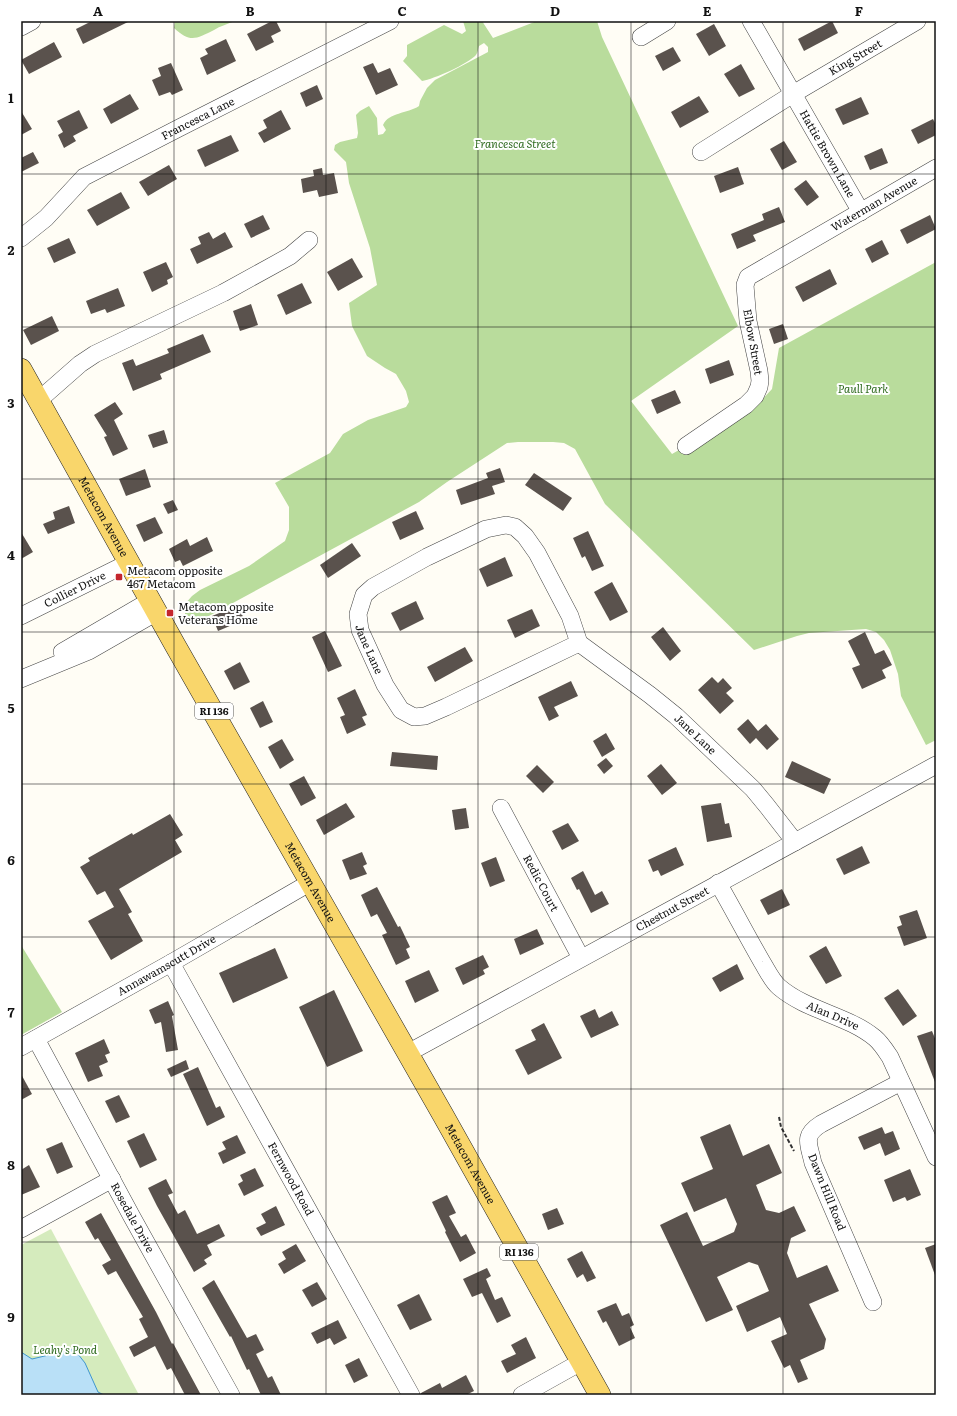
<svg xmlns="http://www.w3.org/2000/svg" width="957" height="1416" font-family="Literata,serif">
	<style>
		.green { fill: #d5ebbd }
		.forest { fill: #b9dc9c }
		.water { fill: #b9e0f7; stroke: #3f96cf }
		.building { fill: #5a524d }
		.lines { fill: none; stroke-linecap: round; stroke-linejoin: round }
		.minor-casing { stroke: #444; stroke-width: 18 }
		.major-casing { stroke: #222; stroke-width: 22 }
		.path { stroke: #333; stroke-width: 2; stroke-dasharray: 4 2; stroke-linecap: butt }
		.minor { stroke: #fff; stroke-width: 17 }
		.major { stroke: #f9d66b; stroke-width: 21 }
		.grid { fill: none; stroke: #111; stroke-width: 1; stroke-opacity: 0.55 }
		.poi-dot { fill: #c4262e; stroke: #fff; stroke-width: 1.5 }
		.labels { text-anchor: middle; stroke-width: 4; stroke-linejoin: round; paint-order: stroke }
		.shield { fill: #fff; stroke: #585858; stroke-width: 1 }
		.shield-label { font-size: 10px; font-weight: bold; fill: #111 }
		.street-label { font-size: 11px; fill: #111; stroke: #fff }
		.park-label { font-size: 11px; font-style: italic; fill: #2f6b1f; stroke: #fff }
		.poi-label { font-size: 11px; fill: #111; stroke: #fff; text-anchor: start }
		.neatline { fill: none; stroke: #111; stroke-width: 1.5 }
		.grid-label { font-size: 13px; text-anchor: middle; font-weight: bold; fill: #111 }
	</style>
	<rect width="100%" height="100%" fill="#fffdf5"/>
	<!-- green -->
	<path class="green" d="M51,1229L139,1395H21V1245Z"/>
	<!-- forest -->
	<g class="forest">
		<path d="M175,21H235C228,24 220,26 214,30C196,39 190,43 174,28Z"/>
		<path d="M463,21H482L493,38L537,21H597L602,37L738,326L631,401L672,454L757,405L772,389L779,348L936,262V740L926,745L901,696L898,674L890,650L884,640L876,632L866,629L809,633L797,636L754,650L605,504L575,449L564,443L553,442H518L507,443L447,482L419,502L207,617L187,626L185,615V604L192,596L200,590L249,566L285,541L289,530V507L275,483L330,453L343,434L368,420L406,407L409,402L406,391L396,374L385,368L367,356L352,326L349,303L377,285L370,248L349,183L346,162L334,150L335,145L340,142L357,138L358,133L356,115L360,111L369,106L377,118L378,135L383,134L386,130L383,125C389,112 407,114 419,106L420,101L427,88L435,80L488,52V47L484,43L479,46C478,49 478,52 476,55C468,64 434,79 422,81L403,61L407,56V45L444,25L462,34L466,31Z"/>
		<path d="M21,945L62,1012L21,1035Z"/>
	</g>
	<!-- water -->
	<path class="water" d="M74,1349L85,1363L98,1392L104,1395H21V1352L32,1359Z"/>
	<!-- building -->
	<g class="building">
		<path d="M92,21H130L83,44L76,29Z"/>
		<path d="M272,21H276L281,31L271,36L274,42L256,51L247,34Z"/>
		<path d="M832,21L838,33L804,51L798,39Z"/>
		<path d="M714,24L726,46L709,56L696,34Z"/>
		<path d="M226,39L236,61L207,75L200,58L208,54L205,49Z"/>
		<path d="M54,42L62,57L29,74L21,60Z"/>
		<path d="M673,47L681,61L663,71L655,56Z"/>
		<path d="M171,63L183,90L172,95L170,92L159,96L152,80L161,76L158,68Z"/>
		<path d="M373,63L378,73L390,68L398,85L376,95L363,67Z"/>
		<path d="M741,64L755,89L739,97L724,74Z"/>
		<path d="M317,85L323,99L306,107L300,93Z"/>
		<path d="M130,94L139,109L111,124L103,109Z"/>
		<path d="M699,96L709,112L680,128L671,112Z"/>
		<path d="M861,97L869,114L843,125L835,109Z"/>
		<path d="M79,110L88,128L73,136L76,141L64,148L58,135L63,132L57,121Z"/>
		<path d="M281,110L291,129L264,143L258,133L267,128L263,120Z"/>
		<path d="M21,111L32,129L21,135Z"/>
		<path d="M933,119L936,125V135L918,144L911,130Z"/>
		<path d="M231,135L239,151L205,167L197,150Z"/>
		<path d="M784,141L797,162L782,170L770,149Z"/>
		<path d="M882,148L888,163L870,170L864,156Z"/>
		<path d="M33,152L39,163L21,172V158Z"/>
		<path d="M169,165L177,179L148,196L139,182Z"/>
		<path d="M738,167L744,184L720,193L714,176Z"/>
		<path d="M322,168L323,175L334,173L338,193L319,197L317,190L303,193L301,179L314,176L313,170Z"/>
		<path d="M806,180L819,197L807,206L794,189Z"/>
		<path d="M121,192L130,208L97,226L87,210Z"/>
		<path d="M779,207L785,222L753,235L756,241L737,249L731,234L764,220L762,214Z"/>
		<path d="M263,215L270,229L251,238L244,224Z"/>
		<path d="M930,215L936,229L907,244L900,230Z"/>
		<path d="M209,232L213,239L225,232L233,247L197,264L190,249L201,244L198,237Z"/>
		<path d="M69,238L76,253L54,263L47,248Z"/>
		<path d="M882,240L889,254L872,263L865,249Z"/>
		<path d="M352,258L363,277L338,291L327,272Z"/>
		<path d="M166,262L173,277L167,280L168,284L152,292L143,272Z"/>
		<path d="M830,269L837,284L803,302L795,287Z"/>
		<path d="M302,283L312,303L286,315L277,295Z"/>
		<path d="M118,288L125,306L107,313L105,309L91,314L86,301Z"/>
		<path d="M251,304L258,325L240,331L233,311Z"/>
		<path d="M52,316L59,331L31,345L23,330Z"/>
		<path d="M783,324L788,339L774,344L769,329Z"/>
		<path d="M203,334L211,352L160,374L162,379L133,391L122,363L133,359L136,366L169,353L167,349Z"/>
		<path d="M729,360L734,375L710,384L705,369Z"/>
		<path d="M675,390L681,403L657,414L651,400Z"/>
		<path d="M115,402L123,414L114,420L128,449L113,456L104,437L107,436L94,415Z"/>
		<path d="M164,430L168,443L153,448L148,435Z"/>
		<path d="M500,468L505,482L492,486L495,494L461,505L456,490L488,478L486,473Z"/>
		<path d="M145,469L151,487L126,496L119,479Z"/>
		<path d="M534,473L572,498L563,511L525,485Z"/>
		<path d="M173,500L178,510L168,514L163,504Z"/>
		<path d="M69,506L75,523L48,534L43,524L55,519L53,512Z"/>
		<path d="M416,511L424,529L400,540L392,522Z"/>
		<path d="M155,517L163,533L144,542L136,525Z"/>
		<path d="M588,531L604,566L592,571L585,556L582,558L573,538Z"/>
		<path d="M21,532L33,552L21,559Z"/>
		<path d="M207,537L213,551L183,566L180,560L175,562L169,549L187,539L190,546Z"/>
		<path d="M352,543L361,556L328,578L320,565Z"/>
		<path d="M505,557L513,576L487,587L479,569Z"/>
		<path d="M612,582L628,612L610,621L594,592Z"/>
		<path d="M416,601L424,619L400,631L391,613Z"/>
		<path d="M239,605L244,620L218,631L212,616Z"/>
		<path d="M532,609L540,626L515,638L507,620Z"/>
		<path d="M663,627L681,651L670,661L651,637Z"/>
		<path d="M325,631L342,666L328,672L312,637Z"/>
		<path d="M865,632L875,654L884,650L892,665L882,670L886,678L862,689L852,668L860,665L848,641Z"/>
		<path d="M465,647L473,661L435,682L427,667Z"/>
		<path d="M240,662L250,682L234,690L224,671Z"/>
		<path d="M712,677L718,683L723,678L732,688L726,693L734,701L720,714L698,690Z"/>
		<path d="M571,681L578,696L554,707L559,716L549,721L538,697Z"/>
		<path d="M355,689L367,715L362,717L366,725L347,734L340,717L345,715L337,698Z"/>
		<path d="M263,701L273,722L260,728L250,708Z"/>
		<path d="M748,719L758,731L766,724L779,739L767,750L756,738L750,744L737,729Z"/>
		<path d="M606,733L615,749L602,757L593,741Z"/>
		<path d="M282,739L294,760L280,769L268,747Z"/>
		<path d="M392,752L438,756L437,770L390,766Z"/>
		<path d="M606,758L613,766L604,774L597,765Z"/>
		<path d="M792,761L831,779L824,794L785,777Z"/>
		<path d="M661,764L677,783L662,795L647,776Z"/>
		<path d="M537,765L554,782L543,793L526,776Z"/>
		<path d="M304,776L316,798L301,806L289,784Z"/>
		<path d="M346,803L355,817L324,835L316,820Z"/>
		<path d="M721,803L725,824L729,823L732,837L707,842L701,806Z"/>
		<path d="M466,808L469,828L455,830L452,810Z"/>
		<path d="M170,814L183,835L175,840L182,852L119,889L132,912L128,914L143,941L111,960L88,921L114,907L105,891L97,895L80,867L90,861L88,858L132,833L133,835Z"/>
		<path d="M568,823L579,841L562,850L552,831Z"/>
		<path d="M862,846L870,863L844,875L836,859Z"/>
		<path d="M676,847L684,865L661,876L658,870L653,872L648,860Z"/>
		<path d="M362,852L367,864L363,866L367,874L350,880L342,860Z"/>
		<path d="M496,857L505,881L490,887L481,863Z"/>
		<path d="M583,871L595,895L602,891L609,904L591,913L579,889L577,890L571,878Z"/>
		<path d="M377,887L398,927L400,926L410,947L406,949L410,958L396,965L382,935L387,933L377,914L371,917L361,895Z"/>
		<path d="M782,889L790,905L768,915L760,900Z"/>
		<path d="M917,910L927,938L904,946L897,927L902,925L899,916Z"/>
		<path d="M537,929L544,944L520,955L514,939Z"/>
		<path d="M826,946L842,976L826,984L809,956Z"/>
		<path d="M275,948L288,978L233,1003L219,973Z"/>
		<path d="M483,955L489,967L483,970L485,974L463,985L455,968Z"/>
		<path d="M737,964L744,979L720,992L712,978Z"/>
		<path d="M429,970L439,991L415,1003L405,981Z"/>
		<path d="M898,989L917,1016L903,1026L884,998Z"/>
		<path d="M334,990L363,1051L327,1067L299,1007Z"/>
		<path d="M168,1001L174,1015L172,1016L178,1050L166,1052L161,1022L155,1024L149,1010Z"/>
		<path d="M595,1009L599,1018L612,1011L619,1025L591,1038L580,1016Z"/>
		<path d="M544,1023L562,1058L528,1075L515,1050L536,1040L531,1030Z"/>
		<path d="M932,1031L936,1041L935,1082L917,1036Z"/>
		<path d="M104,1039L110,1053L105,1055L108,1062L99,1066L103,1076L88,1082L75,1053Z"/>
		<path d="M186,1060L189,1069L171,1077L167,1069Z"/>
		<path d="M198,1067L216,1108L220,1106L225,1117L207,1126L183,1074Z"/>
		<path d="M21,1074L32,1094L21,1100Z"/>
		<path d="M119,1095L130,1117L116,1123L105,1101Z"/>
		<path d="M730,1124L743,1156L769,1144L782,1173L756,1185L766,1210L779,1213L794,1206L806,1231L791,1238L787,1253L797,1278L827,1265L839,1291L809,1304L826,1339L824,1349L800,1360L808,1379L798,1383L790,1365L784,1368L771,1341L787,1334L780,1317L747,1332L736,1306L769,1291L758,1265L749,1262L717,1277L733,1310L706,1322L660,1225L687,1212L703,1246L734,1232L737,1224L726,1198L694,1212L681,1183L713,1169L700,1137Z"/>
		<path d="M882,1127L885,1134L893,1131L900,1149L885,1156L880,1143L864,1150L858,1137Z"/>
		<path d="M144,1133L157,1160L140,1168L127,1141Z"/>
		<path d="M237,1135L246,1153L223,1164L218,1153L226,1149L222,1142Z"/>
		<path d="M62,1142L73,1167L57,1174L46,1149Z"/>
		<path d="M29,1165L40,1187L21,1195V1170Z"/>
		<path d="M255,1168L264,1186L244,1196L238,1184L243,1181L240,1175Z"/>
		<path d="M910,1169L921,1195L907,1201L905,1197L893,1202L884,1180Z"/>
		<path d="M166,1179L173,1193L168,1195L178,1214L185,1210L197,1234L219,1224L225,1236L207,1245L212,1255L204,1260L207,1264L194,1272L157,1206L148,1188Z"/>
		<path d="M447,1195L456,1213L449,1216L461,1237L466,1234L476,1253L460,1262L445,1232L446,1231L432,1202Z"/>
		<path d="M276,1206L285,1225L261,1236L256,1228L266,1223L261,1214Z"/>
		<path d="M557,1208L564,1224L548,1230L542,1214Z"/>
		<path d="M101,1213L156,1312L172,1344L173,1343L201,1395H185L171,1368L167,1370L155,1346L134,1357L129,1347L148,1337L139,1319L143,1317L116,1271L108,1275L102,1265L111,1260L98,1238L95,1240L85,1222Z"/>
		<path d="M296,1244L306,1261L284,1274L278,1264L286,1259L282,1252Z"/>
		<path d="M936,1244V1275H935L925,1248Z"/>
		<path d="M582,1251L596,1278L587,1282L583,1274L577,1278L567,1259Z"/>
		<path d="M487,1268L491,1276L486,1279L495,1300L502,1297L511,1316L497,1323L482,1293L472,1297L463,1279Z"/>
		<path d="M214,1280L247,1338L256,1334L264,1350L256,1354L268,1378L272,1376L281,1395H261L249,1369L247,1370L231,1336L230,1337L202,1288Z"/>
		<path d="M317,1282L327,1299L312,1307L302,1290Z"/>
		<path d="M419,1294L432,1320L410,1330L397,1305Z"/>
		<path d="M616,1303L622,1316L629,1313L634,1325L630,1327L635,1338L619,1346L606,1321L603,1323L597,1311Z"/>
		<path d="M338,1320L347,1338L334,1345L330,1338L317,1344L311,1333Z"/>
		<path d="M526,1337L536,1358L507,1373L501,1361L516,1354L511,1345Z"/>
		<path d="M359,1358L368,1376L354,1383L345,1365Z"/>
		<path d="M466,1375L474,1391L466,1395H421V1393L440,1383L442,1388Z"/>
	</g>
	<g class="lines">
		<!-- minor casing -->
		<g class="minor-casing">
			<g id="minor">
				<path id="s1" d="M751,21L861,212"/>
				<path d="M21,27L32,21"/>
				<path d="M641,37L667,21"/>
				<path id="s2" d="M701,152L793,94L917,21"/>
				<path id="s3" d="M21,238L46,218L84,177L179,128L390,21"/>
				<path d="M39,400L80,364L95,354L223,293L290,256L309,240"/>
				<path id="s4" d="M686,446L746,405L755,396L759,387L760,381L759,371L748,321L745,285L748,277L936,168"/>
				<path id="s5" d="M21,616L130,562"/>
				<path id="s6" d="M579,643L570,616L537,553L525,536L515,527L506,525L486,529L427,557L373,587L364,595L358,614L360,630L385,685L401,710L414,717L425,716L446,707L579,643L650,695L676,716L753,789L767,806L795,842"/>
				<path d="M62,652L146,603L150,598"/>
				<path d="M21,679L89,651L157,612"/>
				<path id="s7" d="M501,808L581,958"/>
				<path id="s8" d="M718,883C733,909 747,936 762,962C767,970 772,981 779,987C807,1011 847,1015 875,1038C881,1043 886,1051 890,1057L936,1157"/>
				<path id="s9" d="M171,963L411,1395"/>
				<path id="s10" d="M36,1039L132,1217L231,1395"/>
				<path id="s11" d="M21,1047L171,963L311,882"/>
				<path id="s12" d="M408,1053L936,765"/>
				<path d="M21,1229L112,1179"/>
				<path d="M873,1302L813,1163C809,1144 802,1136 821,1124L901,1082"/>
				<path d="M522,1395L581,1362"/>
			</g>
		</g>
		<!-- major casing -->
		<g class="major-casing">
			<g id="major">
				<path id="s13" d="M21,369L175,645L443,1115L600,1395"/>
			</g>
		</g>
		<!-- path -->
		<path class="path" d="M779,1117L781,1127L794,1151"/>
		<!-- minor -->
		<use href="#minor" class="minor"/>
		<!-- major -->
		<use href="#major" class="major"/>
	</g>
	<!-- grid -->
	<path class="grid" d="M174,21V1395M326,21V1395M478,21V1395M631,21V1395M783,21V1395M21,174H936M21,327H936M21,479H936M21,632H936M21,784H936M21,937H936M21,1089H936M21,1242H936"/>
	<!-- markers -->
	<g class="poi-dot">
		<rect x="115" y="573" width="8" height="8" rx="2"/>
		<rect x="166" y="609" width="8" height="8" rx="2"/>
	</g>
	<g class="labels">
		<!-- shield labels -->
		<g class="shield">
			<rect x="195" y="703" width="38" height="16" rx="3"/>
			<rect x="500" y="1244" width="38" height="16" rx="3"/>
		</g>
		<g class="shield-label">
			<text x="214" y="715">RI 136</text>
			<text x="519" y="1256">RI 136</text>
		</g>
		<!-- street labels -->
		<g class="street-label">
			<text dy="4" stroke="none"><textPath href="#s2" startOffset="181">King Street</textPath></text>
			<text dy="4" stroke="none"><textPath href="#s3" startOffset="216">Francesca Lane</textPath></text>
			<text dy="4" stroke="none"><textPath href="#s1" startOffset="153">Hattie Brown Lane</textPath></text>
			<text dy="4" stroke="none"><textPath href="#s4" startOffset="353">Waterman Avenue</textPath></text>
			<text transform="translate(753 342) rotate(80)" y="4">Elbow Street</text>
			<text dy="4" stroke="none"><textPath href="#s13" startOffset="169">Metacom Avenue</textPath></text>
			<text dy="4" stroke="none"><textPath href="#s5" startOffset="60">Collier Drive</textPath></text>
			<text dy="4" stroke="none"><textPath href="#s6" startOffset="360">Jane Lane</textPath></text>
			<text dy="4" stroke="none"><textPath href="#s6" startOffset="773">Jane Lane</textPath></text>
			<text dy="4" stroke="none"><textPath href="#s13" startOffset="589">Metacom Avenue</textPath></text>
			<text dy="4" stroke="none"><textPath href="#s7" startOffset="85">Redic Court</textPath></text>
			<text dy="4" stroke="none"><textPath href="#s12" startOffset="301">Chestnut Street</textPath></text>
			<text dy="4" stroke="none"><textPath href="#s11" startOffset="167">Annawamscutt Drive</textPath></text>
			<text dy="4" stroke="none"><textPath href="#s8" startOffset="182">Alan Drive</textPath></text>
			<text dy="4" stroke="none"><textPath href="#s13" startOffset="913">Metacom Avenue</textPath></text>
			<text dy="4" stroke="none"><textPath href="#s9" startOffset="247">Fernwood Road</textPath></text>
			<text transform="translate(827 1192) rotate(68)" y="4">Dawn Hill Road</text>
			<text dy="4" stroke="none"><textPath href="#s10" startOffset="203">Rosedale Drive</textPath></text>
		</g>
		<!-- park labels -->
		<g class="park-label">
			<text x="515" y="148">Francesca Street</text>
			<text x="863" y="393">Paull Park</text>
			<text x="65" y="1354">Leahy's Pond</text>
		</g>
		<!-- poi labels -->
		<g class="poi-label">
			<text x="127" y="575">Metacom opposite<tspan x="127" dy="13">467 Metacom</tspan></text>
			<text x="178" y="611">Metacom opposite<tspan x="178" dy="13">Veterans Home</tspan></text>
		</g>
	</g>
	<!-- border -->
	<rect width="957" height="1416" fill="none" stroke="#ffffff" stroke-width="44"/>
	<rect x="22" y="22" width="913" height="1372" class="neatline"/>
	<g class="grid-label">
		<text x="98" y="16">A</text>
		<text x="250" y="16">B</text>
		<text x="402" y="16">C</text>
		<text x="555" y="16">D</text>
		<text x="707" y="16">E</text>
		<text x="859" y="16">F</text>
		<text x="11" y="103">1</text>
		<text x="11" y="255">2</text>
		<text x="11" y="408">3</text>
		<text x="11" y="560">4</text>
		<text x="11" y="713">5</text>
		<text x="11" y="865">6</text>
		<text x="11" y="1017">7</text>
		<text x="11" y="1170">8</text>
		<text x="11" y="1322">9</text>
	</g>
</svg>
